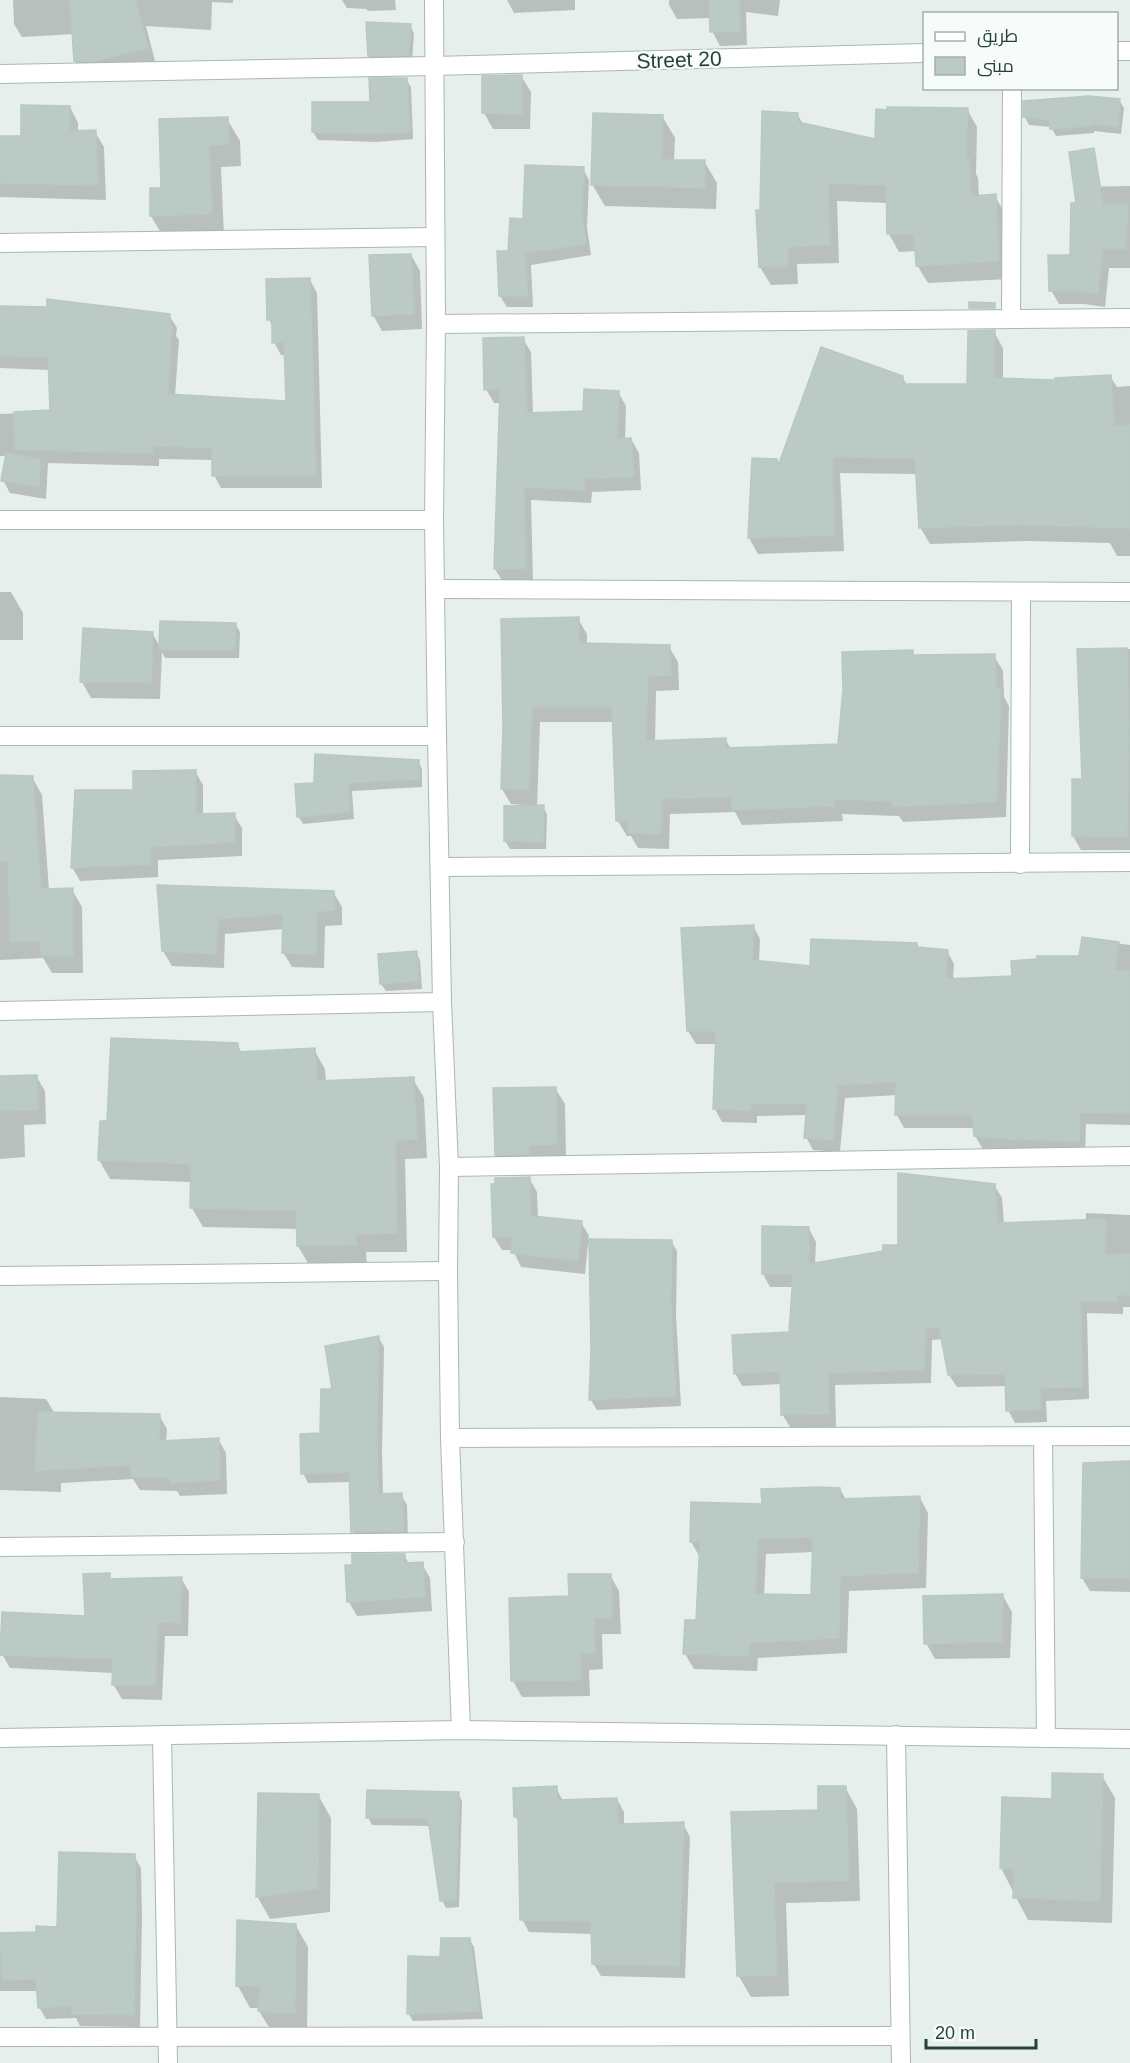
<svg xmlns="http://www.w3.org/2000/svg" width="1130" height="2063" font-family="Arial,Cairo,sans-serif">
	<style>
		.shadow { fill: #0003; fill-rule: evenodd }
		.building { fill: #bbcac4; stroke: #b8c9c2; stroke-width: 1.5; fill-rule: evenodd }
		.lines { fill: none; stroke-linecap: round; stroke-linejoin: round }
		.minor-casing { stroke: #a8b8b2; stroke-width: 20 }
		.minor { stroke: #fff; stroke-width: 18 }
		.labels { text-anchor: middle; stroke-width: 4.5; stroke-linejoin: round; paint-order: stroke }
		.street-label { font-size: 21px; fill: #24423a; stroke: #f7fbf9 }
	</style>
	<rect width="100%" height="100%" fill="#e6efeb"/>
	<!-- shadow -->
	<g class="shadow">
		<path d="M13,0H233V3L212,2L211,30L146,26L155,61L103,74H83L75,61L74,34L22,37L14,24Z"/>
		<path d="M342,0H395L396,10L368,11L366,9L347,8Z"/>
		<path d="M507,0H575V10L514,13Z"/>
		<path d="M669,0H780L778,16L746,12L747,45L720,46L712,31L711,18L677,19L669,5Z"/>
		<path d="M410,26L414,33L412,63H374L369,56Z"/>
		<path d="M521,76L531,92L530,129H493L484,113Z"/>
		<path d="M406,79L411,87L413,139L377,142L318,140L313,132V104H372Z"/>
		<path d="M1119,100L1124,108L1121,134L1094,131V133L1056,136L1051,127L1029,125L1025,117Z"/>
		<path d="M70,107L78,123V132H95L104,147L106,200L0,197V138H22Z"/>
		<path d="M967,109L977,127L976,174L978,178L979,197L995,196L1005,214L1009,279L928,283L917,265L916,251L899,252L889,234L888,203L837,201L839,263L797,264L798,284L771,285L760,267L761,211L797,114L803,124L876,141Z"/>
		<path d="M662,116L675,138L674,161H704L717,183L716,209L605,206L592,184Z"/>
		<path d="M227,119L240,141L241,166L221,167L224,236L164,238L151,216L152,189H163Z"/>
		<path d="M583,169L589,180L587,227L591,255L531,265L533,307H507L500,296L525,221Z"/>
		<path d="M1130,186V268H1109L1105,307L1084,304H1059L1051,290L1072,256L1078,205L1075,187Z"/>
		<path d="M411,255L420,271L422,329L382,331L373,315Z"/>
		<path d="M310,280L317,293L322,488H221L214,475V460L159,459V466L48,463L46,499L10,493L3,480L7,456H0V414L51,412L50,370L0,368V308L169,315L177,328L176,336L179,340L175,396L287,403L286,355H281L274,342L273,328L269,319Z"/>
		<path d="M994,332L1003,348V380L1056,382L1110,376L1117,387L1130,386V556H1117L1110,543L1028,541L930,544L920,527L917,474L840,473L844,551L758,554L749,538L753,459L777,461L779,466L902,377L907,385H968Z"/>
		<path d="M523,339L531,352L533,414L584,412L618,392L626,406L625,440L631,439L639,453L641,490L592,492L591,503L531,500L533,581L503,582L495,569L501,403H494L486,389Z"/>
		<path d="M0,592H11L23,613V640H0Z"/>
		<path d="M578,619L587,634V644L669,647L678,662L679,690L656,691L655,742L725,739L731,749L839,745L912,651L915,657L994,656L1003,671L1004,697L1009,706L1006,817L903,822L899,816L842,814L843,821L742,825L735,812L670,814L669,849L638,848L631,836H627L618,821L614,722H540L537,807H543L547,814L546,849H510L505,841L525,805L511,804L502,789L504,728Z"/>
		<path d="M236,625L240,632L239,658H165L162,652L160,699L91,698L82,682L152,633L161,648Z"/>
		<path d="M1130,649V850H1081L1073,836L1083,780L1079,651Z"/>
		<path d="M418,761L422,769V787L352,791L354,819L303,824L298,816L315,785Z"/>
		<path d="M195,771L203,785V815H234L242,828V856L158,860V877L80,881L72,867L134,791Z"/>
		<path d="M0,776L32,777L42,795L49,890H72L82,907L83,973H52L43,958L0,960Z"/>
		<path d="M158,886L333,892L342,907V925L325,926L324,968L292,967L283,952L284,929L225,934L224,968L172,966L163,951Z"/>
		<path d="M753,926L760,939L759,962L812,968L917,944L919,949L947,951L954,964L953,981L1013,978L1081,957L1083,939L1130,945V1125L1086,1124L1085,1154L1023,1153L983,1149L975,1136V1128H904L897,1115V1095L845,1098L840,1152L813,1150L806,1137L807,1115L757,1116V1123L722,1122L715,1109L717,1044H696L688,1031Z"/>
		<path d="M416,953L420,960L422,989L386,991L381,984Z"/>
		<path d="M237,1044L242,1053L314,1050L325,1069L326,1082L413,1079L424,1098L427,1158L405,1159L407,1252H366L367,1264L309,1265L298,1246V1229L203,1227L192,1208V1182L110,1179L99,1160L109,1123Z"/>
		<path d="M36,1076L45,1091L46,1124L24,1125L25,1157L0,1159V1077Z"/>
		<path d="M555,1088L565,1104L566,1160L505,1171L496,1155Z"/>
		<path d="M529,1178L537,1192L538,1218L581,1222L589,1236L588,1240L671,1241L677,1251L676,1316L681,1406L597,1410L591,1400L593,1350L590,1244H588L585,1274L521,1267L513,1250H502L494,1237Z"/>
		<path d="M994,1185L1002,1198L1004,1224L1086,1221V1213L1130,1215V1307H1123V1314L1087,1313L1089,1399L1046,1401L1047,1422L1015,1423L1008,1410L1007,1386L957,1387L949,1375L943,1339L932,1340L931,1383L835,1385L836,1427H790L782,1414V1384L742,1386L735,1373L790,1333L794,1287H770L763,1274L764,1228L809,1229L816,1242L815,1265L884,1252L899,1246Z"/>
		<path d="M379,1338L384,1347L382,1453L383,1495H401L407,1505L408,1541H358L353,1531L350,1482L308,1483L303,1473L322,1435L334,1391Z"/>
		<path d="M0,1397L46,1399L55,1414L159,1415L167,1429L166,1442L218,1439L226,1453L227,1494L180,1496L177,1491L140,1490L133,1479L61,1483V1492L0,1490Z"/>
		<path d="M1130,1462V1592L1090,1591L1082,1578Z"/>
		<path d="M840,1489L846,1500L920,1498L928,1513L926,1588L849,1591L847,1653L758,1658L757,1671L694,1669L685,1654L697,1622L700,1557L691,1542L763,1505ZM814,1552L812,1597L764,1596L766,1554Z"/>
		<path d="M404,1555L409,1564H422L430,1578L432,1611L357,1616L349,1602Z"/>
		<path d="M610,1575L619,1591L621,1634H602L603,1669L589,1670L590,1696L522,1697L513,1681L570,1598Z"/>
		<path d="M109,1576L111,1580L181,1578L189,1592L188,1636H165L162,1700L122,1699L113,1684L114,1673L10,1668L2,1654L86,1618Z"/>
		<path d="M1003,1596L1012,1612L1010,1658L935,1659L926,1643Z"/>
		<path d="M1102,1776L1115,1798L1112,1923L1028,1920L1001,1868L1053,1800Z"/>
		<path d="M845,1787L857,1809L860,1901L786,1903L789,1996L751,1997L738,1975L732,1813L820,1811Z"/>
		<path d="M556,1788L563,1801L617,1799L624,1812V1825L683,1824L690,1837L685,1978L601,1976L593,1963V1934L529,1932L522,1919L519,1823L516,1817Z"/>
		<path d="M458,1793L462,1801L459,1907L446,1908L442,1900L431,1826L372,1825L368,1817Z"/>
		<path d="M318,1795L331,1818L330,1912L270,1919L257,1896Z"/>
		<path d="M134,1856L141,1868L142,1917L140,2027L80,2026L76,2018L46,2019L39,2007L38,1991H0V1934L37,1933L59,1928Z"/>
		<path d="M238,1922L296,1926L308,1947L307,2036L272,2032L259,2011L260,2008H250L238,1986Z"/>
		<path d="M469,1939L474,1947L483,2019L413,2021L408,2013L441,1959Z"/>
	</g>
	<!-- building -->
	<g class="building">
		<path d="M70,0H136L148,48L95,61H74Z"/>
		<path d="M709,0H739L740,31L710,32Z"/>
		<path d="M366,22L411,24L409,55L368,56Z"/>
		<path d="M522,75V114L482,113V76Z"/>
		<path d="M369,78H407L410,132L372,134L312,132V102H370Z"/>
		<path d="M1089,96L1120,99L1118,127L1090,124L1091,126L1050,129L1049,120L1023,117V101Z"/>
		<path d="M21,105L70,106V131L96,130L98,185L0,183V136H21Z"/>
		<path d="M887,107L968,108L966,158H969L971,196L996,194L999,261L916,266L914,234H887L886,185L828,183L830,245L788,247V267H759L756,210H760L762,111L798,113V122L875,139L876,109L887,110Z"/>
		<path d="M593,113L663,115L662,160H705V188L591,185Z"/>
		<path d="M228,117L229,144L209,145L212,214L150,216V188H161L159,119Z"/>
		<path d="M1094,148L1103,204H1128L1126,249H1103L1098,294L1075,291H1049L1048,255H1070L1071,203H1076L1069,152Z"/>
		<path d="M525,165L584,167L582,215L586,244L525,253L528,296H499L497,251H508L510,218L523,219Z"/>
		<path d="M411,254L414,314L372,316L369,255Z"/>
		<path d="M310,278L316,476H212V448L153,446V453L15,450L14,412L50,410L48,357L0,356V306L47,307V299L170,314V325H172L168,394L286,401L284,342L272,343V320H267L266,279Z"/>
		<path d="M969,302L995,303V308H969Z"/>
		<path d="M995,330L994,378L1054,380L1055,378L1111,375L1114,426L1130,425V528L1018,525L919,528L915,458L832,457L835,535L748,538L752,458L777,459L778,466L821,347L903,376V384H967L968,331Z"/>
		<path d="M524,337L527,413L583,411L584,389L619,391L617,439L631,438L634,477L585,479L584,490L524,487L526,568L494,569L500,389L484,390L483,338Z"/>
		<path d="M6,453L40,459L39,487L1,481Z"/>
		<path d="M579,617V643L670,645L671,675L648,676L646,741L726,738V748L838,744L843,689L842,652L913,650V655L995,654L996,689H1001L997,802L892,807V801L834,799L835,806L732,810L731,797L662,799L661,834L628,833V821H616L612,707H532L529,790L501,789L503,728L501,619Z"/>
		<path d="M160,621L236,623L235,650H159Z"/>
		<path d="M83,628L153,632L151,683L80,682Z"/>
		<path d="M1127,648L1129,740L1127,837L1072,836V779H1082L1077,649Z"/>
		<path d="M315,754L419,760V779L348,783L350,812L297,817L295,784L314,783Z"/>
		<path d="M196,770V814L235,813V842L151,847V864L71,868L75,790H133V771Z"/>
		<path d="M0,775L33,776L41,889L73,888V956H41L40,941L10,942L8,862L0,861Z"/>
		<path d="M544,805L543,842L504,841V806Z"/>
		<path d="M157,885L334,891L335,910L317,912L316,954L282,953L283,914L218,919L216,954L162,951Z"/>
		<path d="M754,925L752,960L810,966L811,939L917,943V947L948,950L946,979L1012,976L1011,961L1037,959V956H1079L1082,937L1119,942L1115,970H1130V1113L1080,1112L1079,1142L1017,1139V1140L974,1136L972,1115H895L896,1082L838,1085L833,1140L804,1138L807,1103L751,1104V1111L713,1109L716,1031H687L681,928Z"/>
		<path d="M417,951L419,981L380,984L378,954Z"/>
		<path d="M111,1038L238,1043V1052L315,1048L317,1081L414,1077L417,1139L395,1140L397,1233L356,1234L357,1245L297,1246L296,1211L190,1208L191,1164L98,1160L100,1121H107Z"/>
		<path d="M37,1075L38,1110L0,1111V1076Z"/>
		<path d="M556,1087L557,1144L529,1145V1154L495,1155L493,1088Z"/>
		<path d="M898,1173L995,1184L998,1223L1106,1219L1105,1255L1130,1254V1295H1117V1302L1081,1301L1082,1387L1040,1388L1041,1409L1006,1411L1005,1374L948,1375L939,1327L926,1328L924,1370L828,1373L829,1414L781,1415L780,1371L734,1374L732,1335L789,1332L793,1275L762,1274V1226L809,1227V1264L883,1251V1245H898Z"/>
		<path d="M530,1177L531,1216L582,1221L578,1261L511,1253L512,1237H493L491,1184H495V1178Z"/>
		<path d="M589,1239L672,1240L671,1305L676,1396L589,1400L591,1350Z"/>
		<path d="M379,1336L377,1442L379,1494L402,1493L404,1531L351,1532L349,1472L301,1474L300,1434L320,1433L321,1389H332L325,1346Z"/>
		<path d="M38,1412L160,1414L159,1441L219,1438L220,1480L170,1483V1478L131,1477V1465L35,1471Z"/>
		<path d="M1130,1461V1579L1081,1578L1083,1463Z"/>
		<path d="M819,1487L840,1488V1499L920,1496L918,1573L840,1576L839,1638L750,1643L749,1656L683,1654L685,1620H696L700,1542H690L691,1502L762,1504L761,1489ZM813,1537L811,1595L755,1594L758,1539Z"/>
		<path d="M352,1554H405V1563L423,1562L425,1597L347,1602L345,1565H352Z"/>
		<path d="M110,1573V1579L182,1577L180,1623L158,1622L155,1686L112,1685L113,1659L0,1655L2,1612L85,1616L83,1574Z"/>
		<path d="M568,1574H611L612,1618H594L595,1653L581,1654V1680L511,1681L509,1598L569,1596Z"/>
		<path d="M1003,1594L1002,1642L924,1644L923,1596Z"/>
		<path d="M1052,1773L1103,1774L1100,1901L1013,1898L1014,1869L1000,1868L1002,1797L1052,1799Z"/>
		<path d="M557,1786V1800L617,1798L618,1824L684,1822L679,1966L592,1964L591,1921L520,1920L518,1817H514L513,1788Z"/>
		<path d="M818,1786H846L849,1880L774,1883L777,1975L737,1976L731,1812L818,1810Z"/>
		<path d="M367,1790L459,1792L456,1900L440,1901L428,1819L366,1818Z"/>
		<path d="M258,1793L319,1794L318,1889L256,1897Z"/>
		<path d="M59,1852L135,1854L136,1904L134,2015L72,2014V2006L38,2008L36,1979L2,1980L0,1933L36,1932V1926L57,1927Z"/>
		<path d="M237,1920L296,1924L295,2014L258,2011L260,1986H236Z"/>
		<path d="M441,1938H470L480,2011L407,2014L408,1956L440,1957Z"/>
	</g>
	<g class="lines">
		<!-- minor casing -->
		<g class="minor-casing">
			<g id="minor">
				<path d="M434,0L436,324L434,520L437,736L442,1002L449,1167L448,1271L450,1438L461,1730"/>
				<path d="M1116,51H1130"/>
				<path d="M0,74L434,66L924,53"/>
				<path d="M0,243L435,237"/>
				<path d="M1011,319L1012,88"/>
				<path d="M436,324L1130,318"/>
				<path d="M0,520H434"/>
				<path d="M435,589L1130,592"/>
				<path d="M0,736H437"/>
				<path d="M1020,864L1021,593"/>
				<path d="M441,867L1130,862"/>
				<path d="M0,1011L442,1002"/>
				<path d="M449,1167L1130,1156"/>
				<path d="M0,1276L448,1271"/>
				<path d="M1043,1437L1046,1738"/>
				<path d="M450,1438L1130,1436"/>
				<path d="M0,1547L455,1542"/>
				<path d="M162,1735L168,2063"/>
				<path d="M896,1735L901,2063"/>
				<path d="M0,1738L461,1730L1130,1739"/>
				<path d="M0,2037L900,2036"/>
			</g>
		</g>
		<!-- minor -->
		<use href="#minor" class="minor"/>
	</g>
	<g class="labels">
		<!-- street labels -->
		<g class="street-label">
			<text transform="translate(679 60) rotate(-2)" y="7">Street 20</text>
		</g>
	</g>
	<!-- legend -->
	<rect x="923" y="12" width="195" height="78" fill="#f7fbf9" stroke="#a3b1ad" stroke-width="1.5"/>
	<rect x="935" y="32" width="30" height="9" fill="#ffffff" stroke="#a3b1ad" stroke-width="1.5"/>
	<text x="977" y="42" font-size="18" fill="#24423a">طريق</text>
	<rect x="935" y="57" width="30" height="18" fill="#bbcac4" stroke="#a3b1ad" stroke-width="1.5"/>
	<text x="977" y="72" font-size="18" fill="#24423a">مبنى</text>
	<!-- scale -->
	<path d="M926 2039v9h110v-9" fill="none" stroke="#24423a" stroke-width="3"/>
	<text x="935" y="2039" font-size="18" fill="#24423a" stroke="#f7fbf9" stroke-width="4.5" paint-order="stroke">20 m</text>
</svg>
